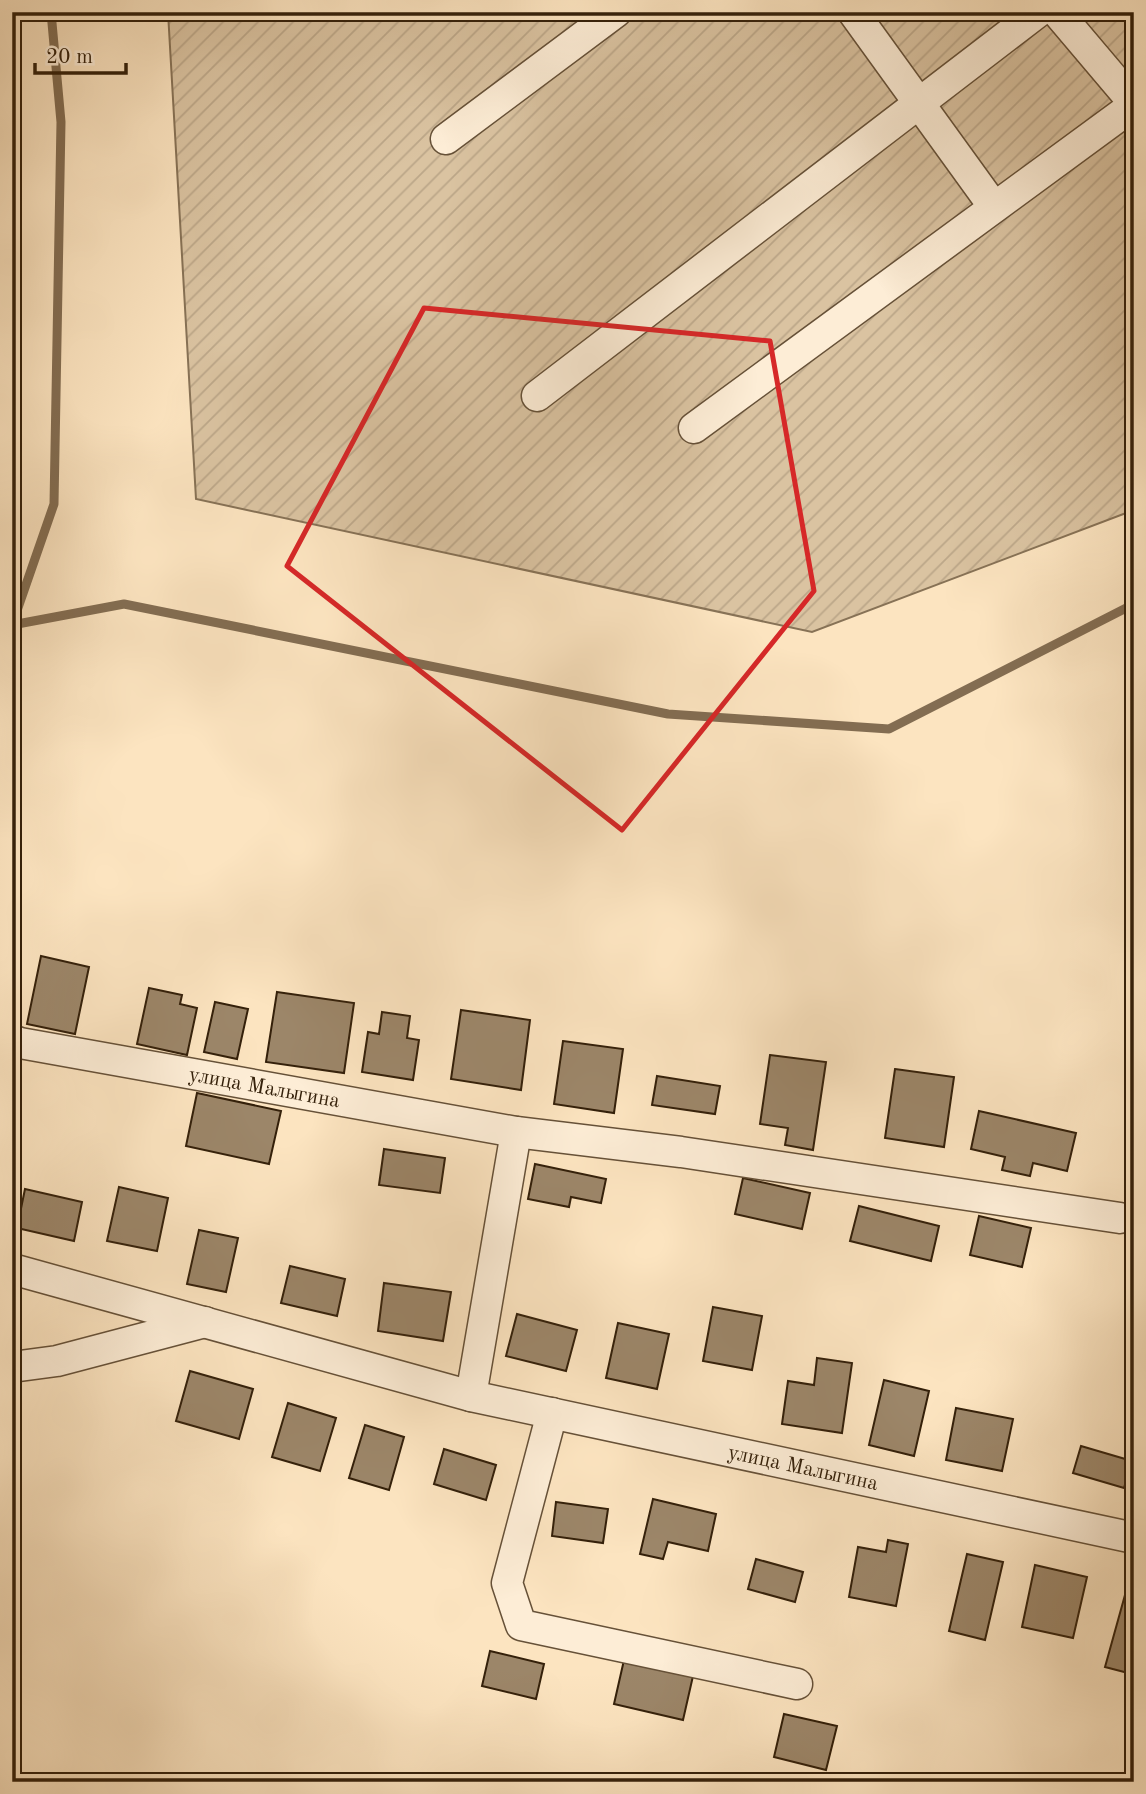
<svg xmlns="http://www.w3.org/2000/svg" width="1146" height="1794" font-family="'Old Standard TT',serif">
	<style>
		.garden { fill: url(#garden-furrows); stroke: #877256; stroke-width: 2 }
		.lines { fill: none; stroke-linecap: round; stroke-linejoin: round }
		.stream { stroke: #836d52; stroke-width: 9 }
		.building { fill: #9c8669; stroke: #34200a; stroke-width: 2 }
		.minor-casing { stroke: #665138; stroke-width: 33 }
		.minor { stroke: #fdedd6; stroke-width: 30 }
		.marked { fill: none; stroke: #d62828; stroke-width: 5; stroke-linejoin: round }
		.labels { text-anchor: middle; stroke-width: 7; stroke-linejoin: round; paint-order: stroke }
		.street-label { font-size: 21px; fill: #34200a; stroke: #fdedd6 }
	</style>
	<defs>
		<pattern id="garden-furrows" width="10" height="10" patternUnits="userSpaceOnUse" patternTransform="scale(1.75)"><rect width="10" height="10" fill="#dac3a1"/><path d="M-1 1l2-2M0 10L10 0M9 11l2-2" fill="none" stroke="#bca789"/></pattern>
	</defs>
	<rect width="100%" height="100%" fill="#fce4c0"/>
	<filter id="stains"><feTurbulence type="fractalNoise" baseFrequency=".00286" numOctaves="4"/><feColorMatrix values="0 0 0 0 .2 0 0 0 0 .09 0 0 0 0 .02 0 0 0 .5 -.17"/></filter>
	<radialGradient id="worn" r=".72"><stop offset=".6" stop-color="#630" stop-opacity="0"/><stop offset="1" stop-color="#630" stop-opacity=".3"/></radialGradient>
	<!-- garden -->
	<path class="garden" d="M168,12H1134V510L812,632L196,499Z"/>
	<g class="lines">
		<!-- stream -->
		<path class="stream" d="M51,12L61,122L54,504L12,625L124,604L668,714L889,729L1134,604"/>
	</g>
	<!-- building -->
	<g class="building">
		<path d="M41,956L89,967L75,1034L27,1024Z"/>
		<path d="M149,988L182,995L180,1004L197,1008L187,1055L137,1044Z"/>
		<path d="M277,992L354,1003L344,1073L266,1062Z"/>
		<path d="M215,1002L248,1009L237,1059L204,1052Z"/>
		<path d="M461,1010L530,1020L521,1090L451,1079Z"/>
		<path d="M382,1012L410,1016L407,1038L419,1040L413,1080L362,1072L368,1032L379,1034Z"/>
		<path d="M563,1041L623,1049L614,1113L554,1104Z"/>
		<path d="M770,1055L826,1062L813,1150L785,1145L788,1128L760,1124Z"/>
		<path d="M895,1069L954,1077L944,1147L885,1138Z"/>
		<path d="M657,1076L720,1086L715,1114L652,1105Z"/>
		<path d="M197,1093L281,1111L269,1164L186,1146Z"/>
		<path d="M979,1111L1076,1133L1067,1171L1033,1163L1030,1176L1002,1170L1005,1157L971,1149Z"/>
		<path d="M384,1149L445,1158L440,1193L379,1185Z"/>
		<path d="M535,1164L606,1179L601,1203L571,1197L569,1207L528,1199Z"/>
		<path d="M743,1178L810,1193L802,1229L735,1214Z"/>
		<path d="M119,1187L168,1198L157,1251L107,1241Z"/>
		<path d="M25,1189L82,1202L74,1241L17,1228Z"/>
		<path d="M859,1206L939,1226L931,1261L850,1241Z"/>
		<path d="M979,1216L1031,1228L1022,1267L970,1255Z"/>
		<path d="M199,1230L238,1238L226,1292L187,1284Z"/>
		<path d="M290,1266L345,1279L337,1316L281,1303Z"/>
		<path d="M384,1283L451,1292L443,1341L378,1331Z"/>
		<path d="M713,1307L762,1316L752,1370L703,1361Z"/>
		<path d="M517,1314L577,1330L566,1371L506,1356Z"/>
		<path d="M618,1323L669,1334L657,1389L606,1378Z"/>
		<path d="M817,1358L852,1363L842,1433L782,1424L788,1381L814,1385Z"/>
		<path d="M190,1371L253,1389L239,1439L176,1421Z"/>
		<path d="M884,1380L929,1391L914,1456L869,1445Z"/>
		<path d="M288,1403L336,1418L320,1471L272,1457Z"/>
		<path d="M956,1408L1013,1419L1002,1471L946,1460Z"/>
		<path d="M365,1425L404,1437L389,1490L349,1478Z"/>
		<path d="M1081,1446L1132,1461L1124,1488L1073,1473Z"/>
		<path d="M444,1449L496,1465L486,1500L434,1484Z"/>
		<path d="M653,1499L716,1514L708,1551L668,1542L663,1559L640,1554Z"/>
		<path d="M556,1502L608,1509L603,1543L552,1536Z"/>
		<path d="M888,1540L908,1544L896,1606L849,1597L858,1547L886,1552Z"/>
		<path d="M967,1554L1003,1562L985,1640L949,1631Z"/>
		<path d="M756,1559L803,1572L795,1602L748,1589Z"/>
		<path d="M1035,1565L1087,1577L1073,1638L1022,1627Z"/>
		<path d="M1125,1595L1134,1597V1669L1132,1674L1105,1667Z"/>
		<path d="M490,1651L544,1664L536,1699L482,1686Z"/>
		<path d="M624,1660L693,1676L683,1720L614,1704Z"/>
		<path d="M784,1714L837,1726L826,1770L774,1757Z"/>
	</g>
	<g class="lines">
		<!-- minor casing -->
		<g class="minor-casing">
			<g id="minor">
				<path d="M853,12L994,207"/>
				<path d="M1057,12L1134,103"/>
				<path d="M446,139L616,12"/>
				<path d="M537,396L1038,12"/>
				<path d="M694,428L1134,105"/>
				<path id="s1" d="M12,1040L20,1043L516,1132L681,1152L1120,1218"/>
				<path id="s2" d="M12,1269L471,1396L1134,1538"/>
				<path d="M12,1367L57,1361L205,1322"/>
				<path d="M471,1396L516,1132"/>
				<path d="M552,1413L507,1583L521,1625L797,1684"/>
			</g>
		</g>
		<!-- minor -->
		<use href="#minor" class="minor"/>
	</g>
	<!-- marked area -->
	<path class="marked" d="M424,308L770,341L814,591L622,830L287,566Z"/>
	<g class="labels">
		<!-- street labels -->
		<g class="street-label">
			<text dy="7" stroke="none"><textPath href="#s1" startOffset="257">улица Малыгина</textPath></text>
			<text dy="7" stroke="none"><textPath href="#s2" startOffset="816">улица Малыгина</textPath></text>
		</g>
	</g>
	<!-- margin -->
	<rect width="1146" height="1794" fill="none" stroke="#fce4c0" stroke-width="42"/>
	<rect x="14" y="14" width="1118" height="1766" fill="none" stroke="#34200a" stroke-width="3.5"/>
	<rect x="21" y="21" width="1104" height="1752" fill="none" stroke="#34200a" stroke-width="2"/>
	<!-- scale -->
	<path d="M35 63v10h91v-10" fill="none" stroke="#34200a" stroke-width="3.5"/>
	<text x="46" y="63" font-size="21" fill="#34200a" stroke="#fdedd6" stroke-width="5" paint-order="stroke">20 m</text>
	<rect width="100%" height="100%" filter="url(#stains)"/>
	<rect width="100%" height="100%" fill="url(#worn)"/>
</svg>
